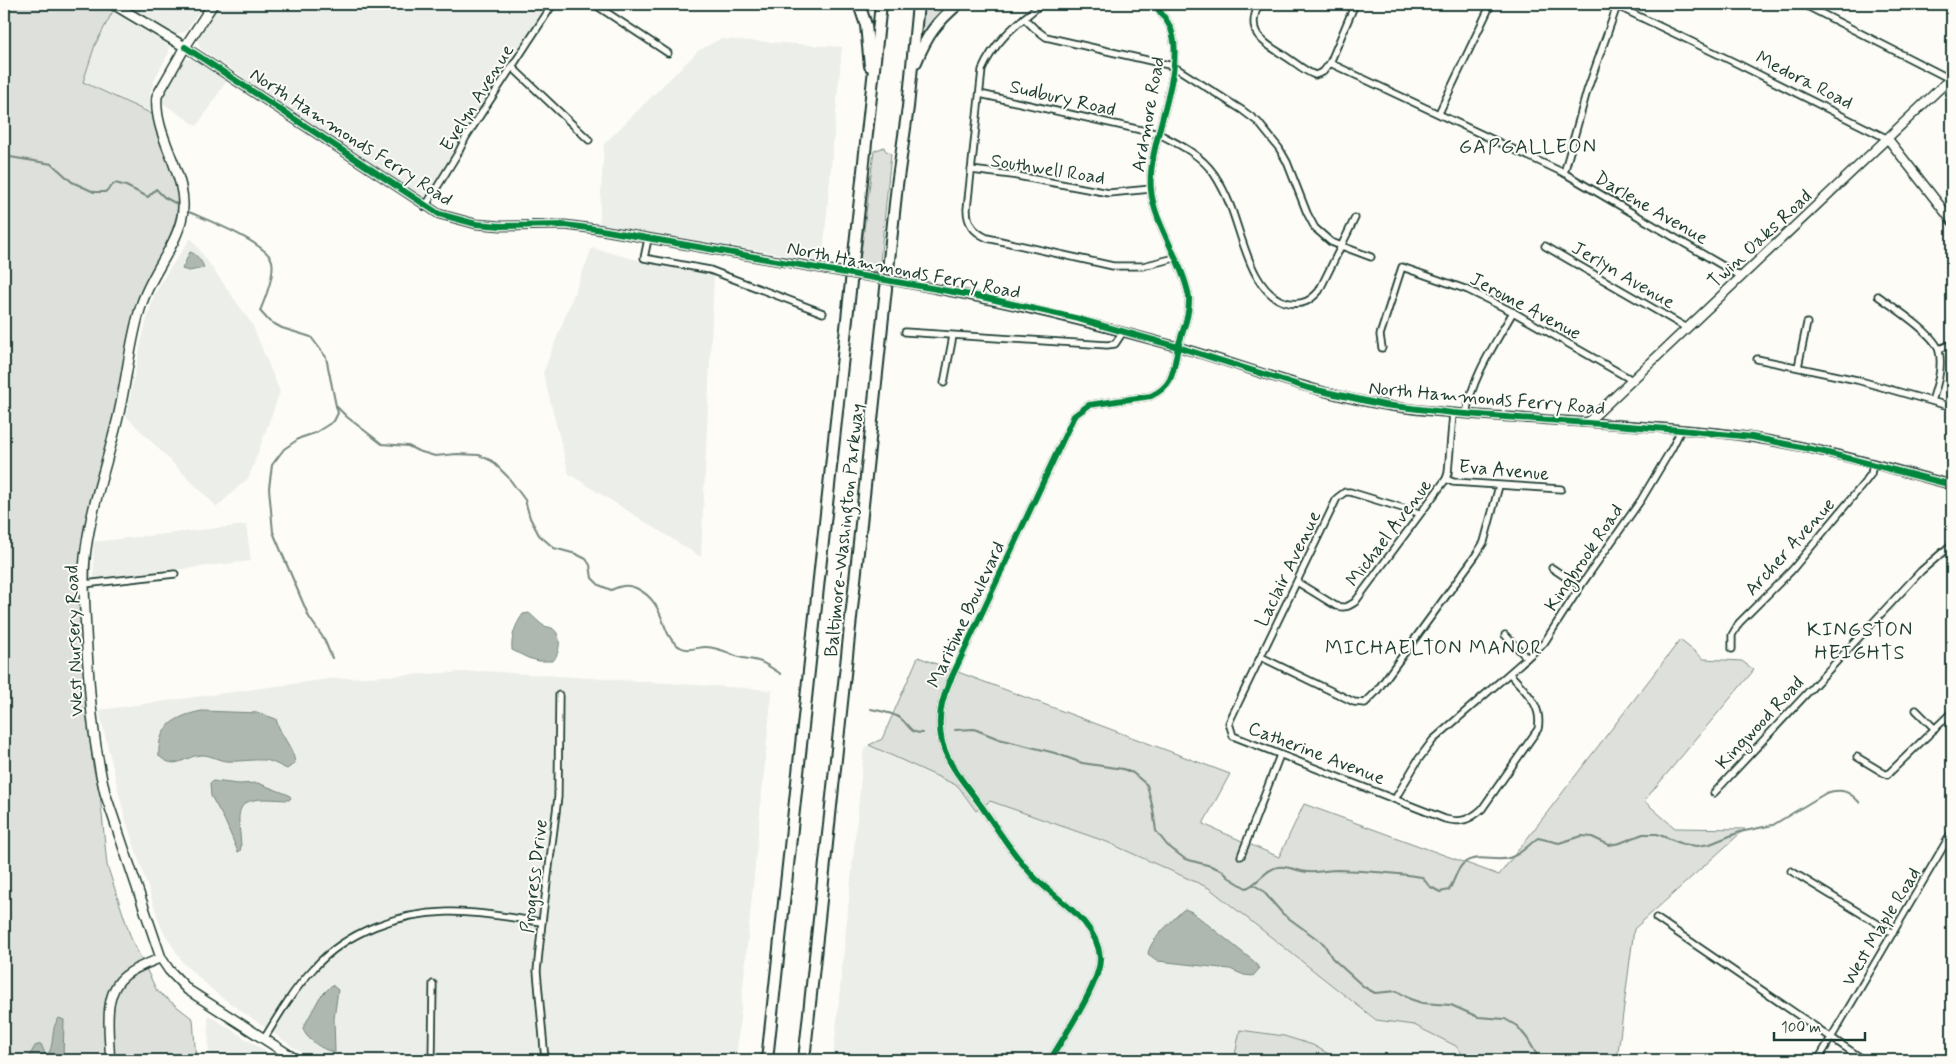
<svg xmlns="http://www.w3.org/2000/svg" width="1956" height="1064" font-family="Mynerve,sans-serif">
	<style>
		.built { fill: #eceee9 }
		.green { fill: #dde0db; stroke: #7e8e88 }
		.water { fill: #aeb8b1; stroke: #75877f }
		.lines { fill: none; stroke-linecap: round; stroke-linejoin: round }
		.stream { stroke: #75877f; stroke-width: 2 }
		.minor-casing { stroke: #1f3d34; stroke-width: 9 }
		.tertiary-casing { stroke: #1f3d34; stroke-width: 11 }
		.secondary-casing { stroke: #1f3d34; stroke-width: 12 }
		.motorway-casing { stroke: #1f3d34; stroke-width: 14 }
		.minor { stroke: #fdfcf7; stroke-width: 5.5 }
		.tertiary { stroke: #fdfcf7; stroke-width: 8 }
		.secondary { stroke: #fdfcf7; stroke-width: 9 }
		.motorway { stroke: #fdfcf7; stroke-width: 10 }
		.tertiary-bridge-casing { stroke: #1f3d34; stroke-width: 11; stroke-linecap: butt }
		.tertiary-bridge { stroke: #fdfcf7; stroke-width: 8 }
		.cycleway-casing { stroke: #fdfcf7; stroke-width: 9 }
		.cycleway { stroke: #00873e; stroke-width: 6 }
		.labels { text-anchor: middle; stroke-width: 4; stroke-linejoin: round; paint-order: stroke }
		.street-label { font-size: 19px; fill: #1f3d34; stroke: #fdfcf7 }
		.neighbourhood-label { font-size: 20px; letter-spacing: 1px; fill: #1f3d34; stroke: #fdfcf7 }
	</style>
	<rect width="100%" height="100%" fill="#fdfcf7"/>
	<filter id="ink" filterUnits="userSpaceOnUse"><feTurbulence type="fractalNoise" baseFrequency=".02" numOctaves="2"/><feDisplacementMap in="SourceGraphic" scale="10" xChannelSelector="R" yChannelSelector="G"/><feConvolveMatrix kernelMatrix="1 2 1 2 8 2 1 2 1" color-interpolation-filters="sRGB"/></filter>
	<g filter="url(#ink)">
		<!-- built -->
		<g class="built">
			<path d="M123,4H204L185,32L176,34Z"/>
			<path d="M219,4H547L460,138L456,150L425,200L201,49L198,43L199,35Z"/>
			<path d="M113,11L169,46V53L156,76L150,93L152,114L83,82L95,45Z"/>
			<path d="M720,39L842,47L823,255L818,260L599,225L604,144L698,51Z"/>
			<path d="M184,59H192L227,80L197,126L161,102L165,87L181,61Z"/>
			<path d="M191,238L252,324L280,392L249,477L217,507L126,416L143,334L154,295L168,271Z"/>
			<path d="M592,248L637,260L714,275L701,557L569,474L543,373Z"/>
			<path d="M246,525L251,561L94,579L93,542Z"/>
			<path d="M484,671L772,690L736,1060H312L217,994L183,963L161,927L125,818L99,710L329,679Z"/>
			<path d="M869,745L958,786L976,810L989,801L1107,842L1209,888L1375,1020L1414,1025L1456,1046L1467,1060H833L864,748Z"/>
			<path d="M208,1015L280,1060H209Z"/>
		</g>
		<!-- green -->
		<g class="green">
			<path d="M4,4H100L113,11L95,45L83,82L152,114L178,193C181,235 148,267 136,305C125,339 123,375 115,410C103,468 81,525 80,585L87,713L93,766L100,794L107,865L131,938L157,991L193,1019L196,1060H4Z"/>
			<path d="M924,4H953L933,22L923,33L921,30Z"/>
			<path d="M884,147L885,150L891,154L879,272L859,268L874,151Z"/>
			<path d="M1680,640L1704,659L1742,661L1754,670L1644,801L1675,828L1745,829L1634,929L1617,1060H1467L1456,1046L1414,1025L1376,1020L1209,888L1107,842L990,801L976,811L958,786L869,745L882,739L918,657L1230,774L1203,824L1279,857L1304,804L1499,875Z"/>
			<path d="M1240,1030L1284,1036L1313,1045L1339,1060H1234Z"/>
		</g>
		<!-- water -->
		<g class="water">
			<path d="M190,252C196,253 203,263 204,268L189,271L182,269Z"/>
			<path d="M529,613C534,617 539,623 544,626C547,627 550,627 552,628C563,635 560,653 553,661H539L528,658L512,650C511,637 515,625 523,614Z"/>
			<path d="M202,711L259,713L276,719C280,736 294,748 295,763L287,769C280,766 272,761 265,760C253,759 239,762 226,761C218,760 210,755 203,755C184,755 177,772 159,756C157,726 176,716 202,711Z"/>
			<path d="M213,781L239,784L258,783L289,795L291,798L289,800C281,800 274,799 265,799C230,799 240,820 241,847L240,851L238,852L225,821L211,796L210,783Z"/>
			<path d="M1185,909L1192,912L1256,963L1259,969L1253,976L1244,975L1230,969L1158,961L1148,954C1149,941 1172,921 1182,911Z"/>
			<path d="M332,985L338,990L334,1019L335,1052C325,1052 304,1038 303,1028L320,997Z"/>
			<path d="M59,1018L64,1020L63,1060H27L35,1046L41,1044L45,1054L49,1053C55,1041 50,1029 59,1018Z"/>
		</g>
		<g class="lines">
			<!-- stream -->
			<g class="stream">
				<path d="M4,156L52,164L72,182L94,192H105L115,183L126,186L148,197L156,189L164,197L177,204"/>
				<path d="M189,212C207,220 267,243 272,261C275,274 265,299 260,311L269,321L282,328L311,337L326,357L336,406L347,417L382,444L408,446L418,451L435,456L457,454L479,455L492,461L508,477L525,500L530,518L539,535L554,548L576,554L586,559L590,565L592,578L599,585L611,590C620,586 626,584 636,588C668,603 659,636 680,647C688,652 697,647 706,647C718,647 728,653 739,657C745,659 752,659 758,661C766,663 774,670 781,674"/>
				<path d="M332,658L324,639L309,617L273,532L269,488L272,465L284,449L300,438L315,433L334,421L338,413L336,406"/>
				<path d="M871,709C881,711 891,712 900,718C910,725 908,733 923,733"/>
				<path d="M955,730L974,729L999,739L1055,753L1082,763L1123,769L1133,773L1147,785L1153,809L1156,831L1167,845L1185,859L1211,866L1223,871L1228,877L1246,888C1258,884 1265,869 1278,867C1288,865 1298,872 1308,872C1318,873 1328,870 1338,870C1367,871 1395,873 1422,877L1429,886L1440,892L1449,890C1453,883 1455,876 1459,869C1470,850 1493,863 1509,858C1521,855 1528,845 1538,838L1559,843L1582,836L1592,837L1609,845L1620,843L1643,834H1657L1683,844L1697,846L1710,844L1740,832L1773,825L1826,793C1842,788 1849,791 1860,803"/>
				<path d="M1254,885L1262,890L1283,914L1324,944L1332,958L1364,987L1375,993L1397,991L1410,999L1422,1003L1451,1005L1478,1017L1505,1019L1517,1026L1527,1038L1540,1060"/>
			</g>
			<!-- minor casing -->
			<g class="minor-casing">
				<g id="minor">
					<path d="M594,4L668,53"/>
					<path d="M1041,4C1017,24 995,40 982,70L967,209C967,224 974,232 987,238L1113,266H1143L1175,258"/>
					<path d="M1259,4C1244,35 1265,43 1288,58C1297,64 1306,72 1315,75L1323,72L1330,63L1355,4"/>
					<path d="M1613,4L1736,63L1888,139"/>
					<path d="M1803,4L1950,79"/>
					<path d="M1024,18L1034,28L1046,37L1173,66L1242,110L1258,122L1279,148L1287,162L1307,213L1315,228L1331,242L1371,257"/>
					<path d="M1330,63L1564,173L1742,277"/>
					<path d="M512,67L589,140"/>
					<path d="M980,94L1159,134C1180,145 1200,154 1214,174C1220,183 1226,195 1230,205C1242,234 1252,297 1289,303C1303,305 1310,301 1319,291L1355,218"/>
					<path d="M1439,113L1491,4"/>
					<path d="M971,170L1012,175L1109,193L1151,189"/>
					<path d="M1564,173L1587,91L1617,6"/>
					<path d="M425,207L458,153L466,137L553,4"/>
					<path d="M648,239L644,258L710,270L823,313"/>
					<path d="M1545,246L1687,328"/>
					<path d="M1878,296C1893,307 1935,334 1939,351C1943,368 1937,385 1932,401"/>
					<path d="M905,332L1107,345L1115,344L1123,332"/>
					<path d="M1382,348L1380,335L1402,267L1468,290L1513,312L1632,380"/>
					<path d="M1939,349L1952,344"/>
					<path d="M1757,359L1857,380L1952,407"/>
					<path d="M1798,367L1807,323"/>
					<path d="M944,383L953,336"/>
					<path d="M1466,414C1472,377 1495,344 1513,312"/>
					<path d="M1446,479L1453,482L1561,489"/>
					<path d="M1419,513L1350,492H1345L1337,498L1232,716L1229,723L1233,736L1445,819C1461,823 1470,820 1482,809L1538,729C1543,705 1525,691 1510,674"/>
					<path d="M1552,568L1580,587"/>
					<path d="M1297,582L1336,606C1344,608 1348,607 1355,602L1446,479L1448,473L1453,413"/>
					<path d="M84,584L175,574"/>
					<path d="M1505,635L1527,658"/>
					<path d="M1732,649V635L1739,623L1792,570L1865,482L1871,474L1873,464"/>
					<path d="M1261,657L1354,702L1365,703L1376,692L1476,555L1484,542L1499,486"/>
					<path d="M1916,710L1935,729"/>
					<path d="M1857,757L1887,775L1952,712"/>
					<path d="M1714,793L1921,571L1952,544"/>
					<path d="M1395,799L1418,760L1433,740L1544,643L1582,584L1641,500L1672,448L1681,430"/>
					<path d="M1241,856L1280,755"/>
					<path d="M1791,871L1893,933"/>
					<path d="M1656,918L1864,1060"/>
					<path d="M264,1039C279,1014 294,989 314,968C347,931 399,913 447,912C478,911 511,918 542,922"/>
					<path d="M432,1060L433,984"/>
					<path d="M545,1060L537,971L542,922L558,797L559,695"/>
					<path d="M1050,1060C1063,1038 1101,982 1100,958C1098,923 1059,901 1037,880C1016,858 999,832 982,807C968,787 948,766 942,742C937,721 940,703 949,683L1074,416L1089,405L1151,396C1175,385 1173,369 1178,347C1183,329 1190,315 1189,297C1183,262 1154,224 1151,190C1146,144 1187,71 1171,29C1167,19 1160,12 1154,4"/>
					<path d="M1818,1060L1952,832"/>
					<path d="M1948,1060L1952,1053"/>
				</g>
			</g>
			<!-- tertiary casing -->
			<g class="tertiary-casing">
				<g id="tertiary">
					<path d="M185,47L439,214L476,224L501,226L565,225L596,229L842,272"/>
					<path d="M1888,139L1952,221"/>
					<path d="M859,275L878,278"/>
					<path d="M895,281C990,298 1082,320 1175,346C1245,366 1312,393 1384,405C1425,412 1467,414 1508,417C1578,422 1649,426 1719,433C1798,442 1875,464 1952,485"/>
					<path d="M1588,422L1952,77"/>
					<path d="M110,1060C110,1034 101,993 126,975C136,967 149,963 161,958"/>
				</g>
			</g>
			<!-- secondary casing -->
			<g class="secondary-casing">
				<g id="secondary">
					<path d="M113,4L185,47"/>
					<path d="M213,4L185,47L157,96C153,138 190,175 182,217C176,247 150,275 141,306C130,340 127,378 119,413C109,458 92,503 86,549C82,576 85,604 86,632C89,686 92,739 105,793L161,958L169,970L188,990L297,1060"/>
				</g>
			</g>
			<!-- motorway casing -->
			<g class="motorway-casing">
				<g id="motorway">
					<path d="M859,4L866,25L870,66"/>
					<path d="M916,62C927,35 936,23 958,4"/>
					<path d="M767,1060L881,4"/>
					<path d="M804,1060L897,185L908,107L918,4"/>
				</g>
			</g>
			<!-- minor -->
			<use href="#minor" class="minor"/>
			<!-- tertiary -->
			<use href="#tertiary" class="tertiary"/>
			<!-- secondary -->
			<use href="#secondary" class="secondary"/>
			<!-- motorway -->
			<use href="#motorway" class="motorway"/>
			<!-- tertiary-bridge casing -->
			<g class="tertiary-bridge-casing">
				<g id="tertiary-bridge">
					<path d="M842,272L859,275"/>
					<path d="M878,278L895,281"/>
				</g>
			</g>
			<!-- tertiary-bridge -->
			<use href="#tertiary-bridge" class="tertiary-bridge"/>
			<!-- cycleway casing -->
			<g class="cycleway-casing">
				<g id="cycleway">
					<path d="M185,47L439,214L476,224L501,226L565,225L596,229L982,297L1075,318L1178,347L1308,388L1384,405L1453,413L1681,430L1752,437L1820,451L1952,485"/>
					<path d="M1050,1060C1063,1038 1101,982 1100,958C1098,923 1059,901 1037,880C1016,858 999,832 982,807C968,787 948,766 942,742C937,721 940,703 949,683L1074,416L1089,405L1151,396C1175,385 1173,369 1178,347C1183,329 1190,315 1189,297C1183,262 1154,224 1151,190C1146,144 1187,71 1171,29C1167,19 1160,12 1154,4"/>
				</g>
			</g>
			<!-- cycleway -->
			<use href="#cycleway" class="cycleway"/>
		</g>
	</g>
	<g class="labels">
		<!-- street labels -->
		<g class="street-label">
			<text transform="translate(1805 79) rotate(27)" y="7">Medora Road</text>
			<text transform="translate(476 97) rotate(-58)" y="7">Evelyn Avenue</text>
			<text transform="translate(1063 97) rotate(13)" y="7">Sudbury Road</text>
			<text transform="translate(1147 114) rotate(-80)" y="7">Ardmore Road</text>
			<text transform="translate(352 136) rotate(33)" y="7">North Hammonds Ferry Road</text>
			<text transform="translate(1048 168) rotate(9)" y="7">Southwell Road</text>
			<text transform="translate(1652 207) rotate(30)" y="7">Darlene Avenue</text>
			<text transform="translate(1759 238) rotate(-43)" y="7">Twin Oaks Road</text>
			<text transform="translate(904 269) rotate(11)" y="7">North Hammonds Ferry Road</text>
			<text transform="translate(1624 274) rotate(30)" y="7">Jerlyn Avenue</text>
			<text transform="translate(1526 305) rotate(28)" y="7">Jerome Avenue</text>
			<text transform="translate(1487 397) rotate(5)" y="7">North Hammonds Ferry Road</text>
			<text transform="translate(1504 469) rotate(5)" y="7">Eva Avenue</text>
			<text transform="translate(843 530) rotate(-84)" y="7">Baltimore-Washington Parkway</text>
			<text transform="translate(1388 532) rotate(-53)" y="7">Michael Avenue</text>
			<text transform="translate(1789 546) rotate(-48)" y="7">Archer Avenue</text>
			<text transform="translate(1583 557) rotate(-56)" y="7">Kingbrook Road</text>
			<text transform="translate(1287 568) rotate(-64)" y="7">Laclair Avenue</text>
			<text transform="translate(965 614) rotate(-65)" y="7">Maritime Boulevard</text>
			<text transform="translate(73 641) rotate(-92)" y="7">West Nursery Road</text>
			<text transform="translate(1759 722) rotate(-47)" y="7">Kingwood Road</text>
			<text transform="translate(1317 752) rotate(21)" y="7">Catherine Avenue</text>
			<text transform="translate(533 876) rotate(-83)" y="7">Progress Drive</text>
			<text transform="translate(1880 926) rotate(-59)" y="7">West Maple Road</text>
		</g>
		<!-- neighbourhood labels -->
		<g class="neighbourhood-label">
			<text x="1528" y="153">GAPGALLEON</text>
			<text x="1860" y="636">KINGSTON<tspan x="1860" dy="23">HEIGHTS</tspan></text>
			<text x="1434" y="654">MICHAELTON MANOR</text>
		</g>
	</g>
	<!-- margin -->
	<rect width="1956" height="1064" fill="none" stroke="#fdfcf7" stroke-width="20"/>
	<rect x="10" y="10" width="1936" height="1044" fill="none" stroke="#1f3d34" stroke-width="2" filter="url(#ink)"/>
	<!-- scale -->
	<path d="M1774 1032v8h91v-8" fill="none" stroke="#1f3d34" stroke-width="2.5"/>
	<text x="1781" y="1032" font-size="15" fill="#1f3d34" stroke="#fdfcf7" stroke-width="4" paint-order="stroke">100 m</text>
</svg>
